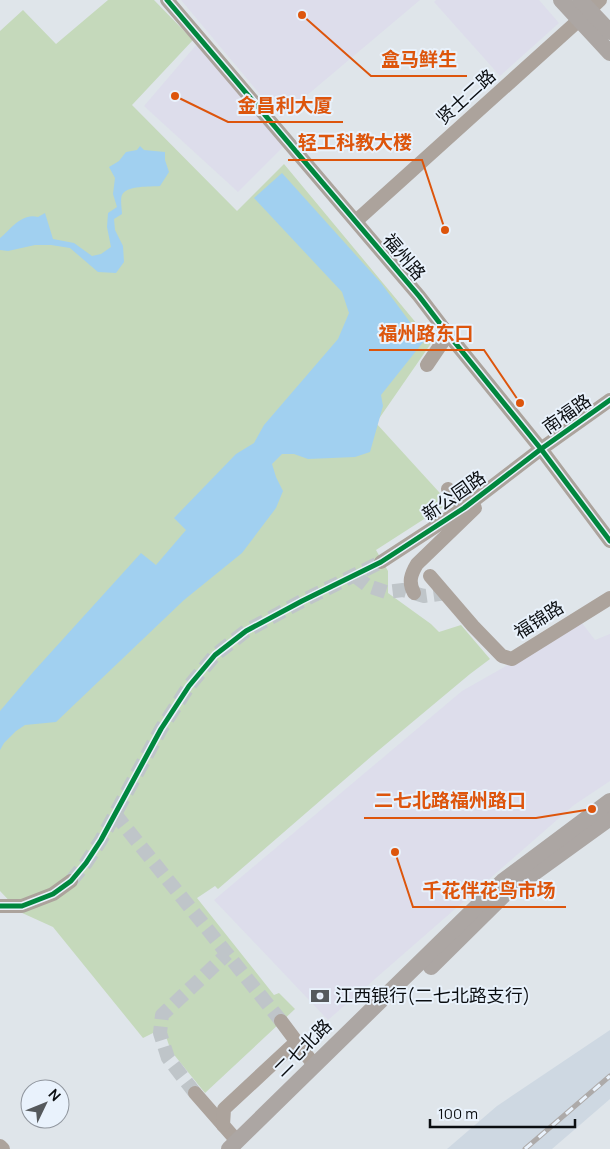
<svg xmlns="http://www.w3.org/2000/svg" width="610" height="1149" font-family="Manrope,'Noto Sans SC',sans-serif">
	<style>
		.commercial { fill: #ddddeb }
		.built { fill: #ced8e2 }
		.green { fill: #c5d9bb }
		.water { fill: #a1d0f0 }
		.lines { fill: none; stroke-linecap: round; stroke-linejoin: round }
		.minor-tunnel { stroke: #bfc5c9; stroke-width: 14; stroke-dasharray: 14 7; stroke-linecap: butt }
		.minor { stroke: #aca39c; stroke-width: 14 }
		.major { stroke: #aca6a3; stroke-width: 16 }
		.rail-casing { stroke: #adaaa9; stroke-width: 5 }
		.rail { stroke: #e9f2fc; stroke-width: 3; stroke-dasharray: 9; stroke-linecap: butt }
		.cycleway-casing { stroke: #e9f2fc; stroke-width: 8 }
		.cycleway { stroke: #00873e; stroke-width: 5 }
		.labels { text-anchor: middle; stroke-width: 4; stroke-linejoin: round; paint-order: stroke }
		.street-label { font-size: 18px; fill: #0a0d10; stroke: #e9f2fc }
		.poi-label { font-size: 18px; fill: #0a0d10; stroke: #e9f2fc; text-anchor: start }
		.leader { fill: none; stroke: #dd550c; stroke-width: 2 }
		.callout-dot { fill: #dd550c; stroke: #e9f2fc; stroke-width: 2 }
		.callout-label { font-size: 19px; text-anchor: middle; font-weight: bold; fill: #dd550c; stroke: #e9f2fc; stroke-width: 4; stroke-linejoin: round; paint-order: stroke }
	</style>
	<rect width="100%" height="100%" fill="#dfe5ea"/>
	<!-- commercial -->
	<g class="commercial">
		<path d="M181,0H420L280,118Z"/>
		<path d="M436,0H539L559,23L500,76L434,2Z"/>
		<path d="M197,44L284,146L238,192L144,106Z"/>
		<path d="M582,623L595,640L610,634V781L574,805L328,1020L214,900L462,691Z"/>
	</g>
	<!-- built -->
	<path class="built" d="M610,1030V1099L552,1149H447L497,1106Z"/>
	<!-- green -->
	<path class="green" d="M108,0H154L193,40L132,105L237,211L284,164L432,342L376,423L449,503L376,550L388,571V593L431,624L439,632L461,625L490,659L470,674L373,755L218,889L215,886L197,898L274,995L279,993L295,1009L205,1093L171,1051L163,1028L143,1038L53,927L20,912L0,891V31L23,10L56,44Z"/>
	<!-- water -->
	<g class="water">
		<path d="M140,146L144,150L165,152V160L169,172L160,186C150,187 127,185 122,195C120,200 122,209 122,214L114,219L115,230L123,246L124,262L116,273L98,272L70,248L51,245H35L8,251L0,250V238C10,230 22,212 38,217L45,213L53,239L74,243L92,256L101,254L111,247L107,227L108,213L117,207L113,194L115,178L109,167L119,161L126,152L137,150Z"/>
		<path d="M282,173L381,283L424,341L381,395L383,406L370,452L355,457L308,459L294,454H282L272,464L276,477L283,491L276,508L242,553L184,600L56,722L25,725L16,731L4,743L0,750V711L34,671L141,553L156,565L186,530L174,518L236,454L254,443L264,425L338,339L349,313L342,292L254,198Z"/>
	</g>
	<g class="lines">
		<!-- minor-tunnel -->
		<g class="minor-tunnel">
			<path d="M355,576L368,586L386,592L403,590L424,596L446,593"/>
			<path d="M115,814L281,1021"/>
			<path d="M71,881L86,863L101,840L161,729L189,686L215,655L246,631L302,601L381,562"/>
			<path d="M195,1093L168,1058L160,1033L162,1015L227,954"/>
		</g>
		<!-- minor -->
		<g class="minor">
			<path d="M167,0L419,296L448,334L541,449L610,541"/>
			<path d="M356,221L579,20L600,0"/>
			<path d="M427,365L448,334"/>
			<path d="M448,489L464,508"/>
			<path d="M381,562L464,508L541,449L610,400"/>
			<path d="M430,576L473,626L502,656L512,659L610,598"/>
			<path d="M414,593C408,582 411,574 417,564L475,508"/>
			<path d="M0,906H22L53,894L71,881"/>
			<path d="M281,1021L314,1065"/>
			<path d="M195,1093L237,1141"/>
			<path d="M223,1125L224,1109L296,1042"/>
			<path d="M0,1146L3,1149"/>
		</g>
		<!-- major -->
		<g class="major">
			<path d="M561,0L610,53"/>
			<path d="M580,0L610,32"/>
			<path d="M431,967L505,894L610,818"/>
			<path d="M229,1149L503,881L610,801"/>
		</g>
		<!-- rail casing -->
		<g class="rail-casing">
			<path id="rail" d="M525,1149L610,1076"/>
		</g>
		<!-- rail -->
		<use href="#rail" class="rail"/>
		<!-- cycleway casing -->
		<g class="cycleway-casing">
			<g id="cycleway">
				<path d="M167,0L419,296L448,334L541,449L610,541"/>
				<path d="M0,906H22L53,894L71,881L86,863L101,840L161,729L189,686L215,655L246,631L302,601L381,562L464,508L541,449L610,400"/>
			</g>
		</g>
		<!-- cycleway -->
		<use href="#cycleway" class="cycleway"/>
	</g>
	<!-- icons -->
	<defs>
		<g id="bank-bare" transform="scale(1.5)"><path d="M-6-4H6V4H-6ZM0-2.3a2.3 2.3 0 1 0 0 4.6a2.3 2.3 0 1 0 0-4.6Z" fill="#55595c" stroke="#e9f2fc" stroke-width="2.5" paint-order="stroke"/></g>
	</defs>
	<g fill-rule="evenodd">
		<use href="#bank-bare" x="320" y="996"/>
	</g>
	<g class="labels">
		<!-- street labels -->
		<g class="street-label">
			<text transform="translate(466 97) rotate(-42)" y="6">贤士二路</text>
			<text transform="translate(404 257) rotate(50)" y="6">福州路</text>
			<text transform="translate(567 414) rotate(-35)" y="6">南福路</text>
			<text transform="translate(454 496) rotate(-35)" y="6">新公园路</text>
			<text transform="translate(539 620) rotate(-32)" y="6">福锦路</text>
			<text transform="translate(303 1048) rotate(-45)" y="6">二七北路</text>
		</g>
		<!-- poi labels -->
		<g class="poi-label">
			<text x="335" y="1002">江西银行(二七北路支行)</text>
		</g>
	</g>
	<!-- callouts -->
	<path class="leader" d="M302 15L371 76H467M175 96L228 122H343M445 230L422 160H288M520 403L484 350H369M592 809L536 818H364M395 852L413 907H566"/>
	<g class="callout-dot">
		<circle cx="302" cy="15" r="5"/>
		<circle cx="175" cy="96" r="5"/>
		<circle cx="445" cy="230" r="5"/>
		<circle cx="520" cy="403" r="5"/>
		<circle cx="592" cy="809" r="5"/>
		<circle cx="395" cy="852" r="5"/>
	</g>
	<g class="callout-label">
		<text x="419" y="66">盒马鲜生</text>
		<text x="285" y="112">金昌利大厦</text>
		<text x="355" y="149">轻工科教大楼</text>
		<text x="426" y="340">福州路东口</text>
		<text x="450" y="807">二七北路福州路口</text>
		<text x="489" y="897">千花伴花鸟市场</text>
	</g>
	<!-- north arrow -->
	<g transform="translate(45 1104) rotate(47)"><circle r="24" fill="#e9f2fc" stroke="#90969e"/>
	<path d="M0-4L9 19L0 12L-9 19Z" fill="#55595c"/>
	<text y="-8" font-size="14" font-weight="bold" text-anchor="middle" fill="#0a0d10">N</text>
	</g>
	<!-- scale -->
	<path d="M430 1119v8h145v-8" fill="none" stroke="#0a0d10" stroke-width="2.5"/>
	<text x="438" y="1119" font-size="15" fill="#0a0d10" stroke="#e9f2fc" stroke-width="4" paint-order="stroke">100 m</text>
</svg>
